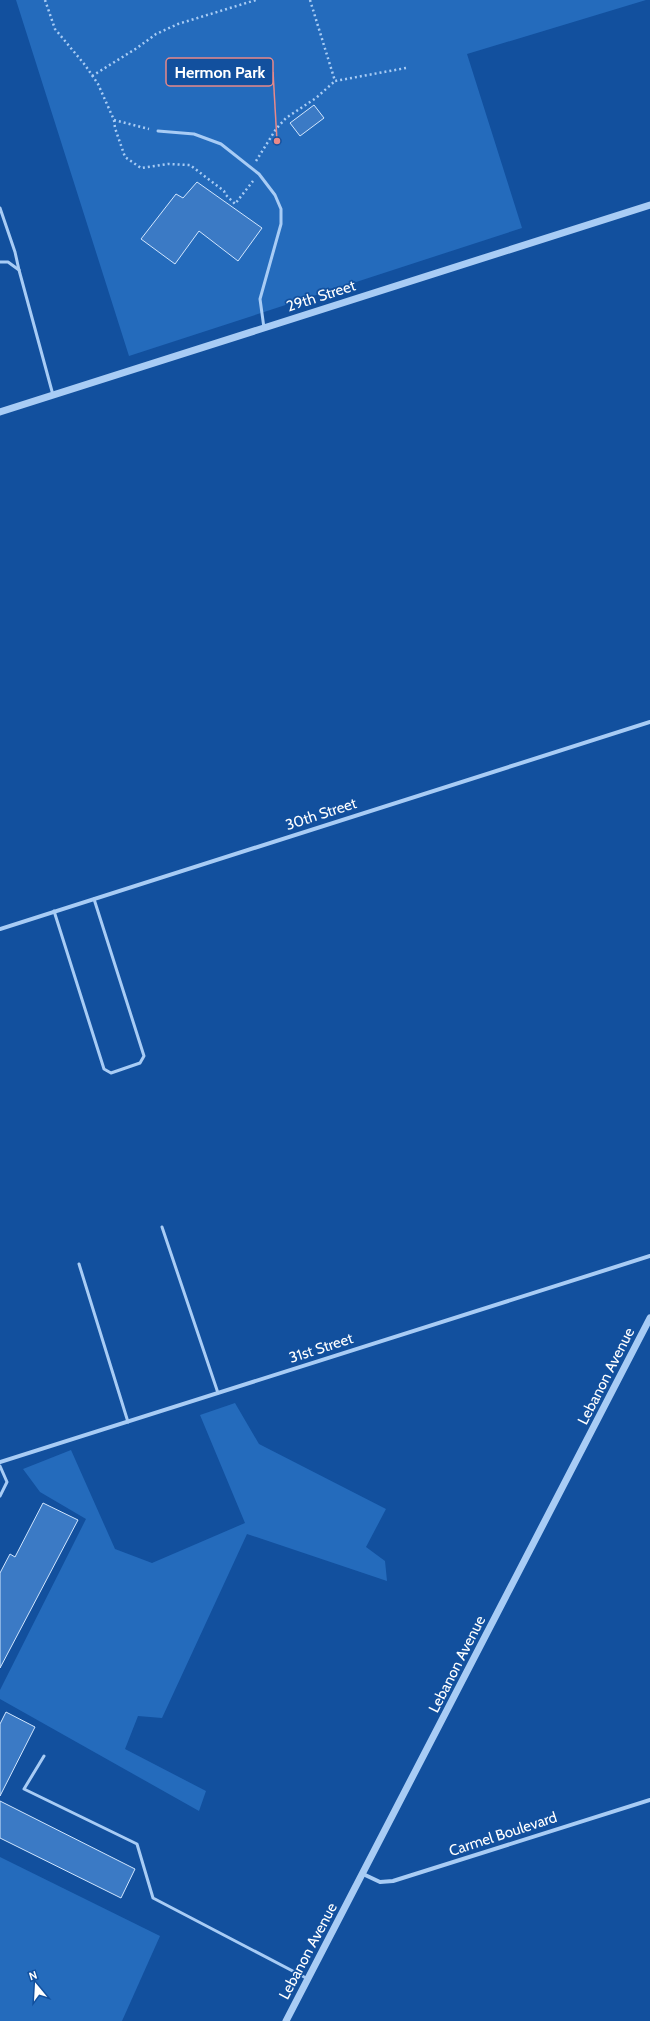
<svg xmlns="http://www.w3.org/2000/svg" width="650" height="2021" font-family="Cabin,sans-serif">
	<style>
		.green { fill: #246bbc }
		.building { fill: #3b7ac5; stroke: #d1e6fe }
		.lines { fill: none; stroke-linecap: round; stroke-linejoin: round }
		.path { stroke: #a8ccf5; stroke-width: 2.5; stroke-dasharray: 2 3; stroke-linecap: butt }
		.service { stroke: #a8ccf5; stroke-width: 3 }
		.minor { stroke: #a8ccf5; stroke-width: 4 }
		.tertiary { stroke: #a8ccf5; stroke-width: 7 }
		.labels { text-anchor: middle; stroke-width: 3.5; stroke-linejoin: round; paint-order: stroke }
		.street-label { font-size: 15px; fill: #fff; stroke: #12509e }
		.leader { fill: none; stroke: #e88989; stroke-width: 1.5 }
		.callout-dot { fill: #e88989; stroke: #12509e; stroke-width: 1.5 }
		.callout { fill: #12509e; stroke: #e88989; stroke-width: 1.5 }
		.callout-label { font-size: 16px; text-anchor: middle; font-weight: bold; fill: #fff }
	</style>
	<rect width="100%" height="100%" fill="#12509e"/>
	<!-- green -->
	<g class="green">
		<path d="M16,0H646L467,54L522,228L129,356Z"/>
		<path d="M235,1403L259,1444L386,1509L366,1547L385,1561L387,1581L247,1534L162,1718L138,1716L125,1749L206,1791L199,1811L0,1699V1690L86,1519L40,1492L23,1469L71,1450L115,1549L152,1563L245,1523L200,1415Z"/>
		<path d="M0,1857L160,1936L122,2021H0Z"/>
	</g>
	<!-- building -->
	<g class="building">
		<path d="M314,105L324,118L300,136L290,123Z"/>
		<path d="M197,182L262,228L238,261L199,231L175,264L141,239L176,194L183,198Z"/>
		<path d="M43,1503L78,1520L0,1668V1573L10,1554L15,1557Z"/>
		<path d="M6,1712L35,1727L0,1796V1724Z"/>
		<path d="M0,1801L135,1869L121,1898L0,1838Z"/>
	</g>
	<g class="lines">
		<!-- path -->
		<g class="path">
			<path d="M45,0L55,29L85,65L98,84L114,120L115,128L125,157L141,168L168,164L190,165L224,191L225,194L235,204L253,181"/>
			<path d="M310,0L335,81L406,68"/>
			<path d="M92,76L137,48L156,34L178,24L256,0"/>
			<path d="M114,120L149,129"/>
			<path d="M256,161L276,129L286,118L316,98L335,81"/>
		</g>
		<!-- service -->
		<g class="service">
			<path d="M158,131L194,134L221,144L259,174L275,195L281,209V224L260,299L264,328"/>
			<path d="M0,208L15,252L19,270"/>
			<path d="M0,262H8L19,270L53,395"/>
			<path d="M54,911L104,1069L111,1073L140,1063L144,1056L94,899"/>
			<path d="M162,1227L218,1393"/>
			<path d="M79,1264L128,1422"/>
			<path d="M0,1466L7,1482L0,1496"/>
			<path d="M44,1756L24,1789L137,1844L153,1898L308,1979"/>
		</g>
		<!-- minor -->
		<g class="minor">
			<path d="M0,929L650,722"/>
			<path d="M0,1462L650,1256"/>
			<path d="M363,1874L380,1882L393,1881L650,1800"/>
		</g>
		<!-- tertiary -->
		<g class="tertiary">
			<path d="M0,412L650,205"/>
			<path d="M286,2021L650,1318"/>
		</g>
	</g>
	<g class="labels">
		<!-- street labels -->
		<g class="street-label">
			<text transform="translate(321 296) rotate(-18)" y="5">29th Street</text>
			<text transform="translate(321 814) rotate(-18)" y="5">30th Street</text>
			<text transform="translate(321 1348) rotate(-18)" y="5">31st Street</text>
			<text transform="translate(606 1376) rotate(-63)" y="5">Lebanon Avenue</text>
			<text transform="translate(457 1664) rotate(-63)" y="5">Lebanon Avenue</text>
			<text transform="translate(503 1834) rotate(-18)" y="5">Carmel Boulevard</text>
			<text transform="translate(308 1951) rotate(-62)" y="5">Lebanon Avenue</text>
		</g>
	</g>
	<!-- callouts -->
	<path class="leader" d="M277 141L273 72"/>
	<circle class="callout-dot" cx="277" cy="141" r="4"/>
	<rect class="callout" x="166" y="58" width="107" height="28" rx="4"/>
	<g class="callout-label">
		<text x="220" y="78">Hermon Park</text>
	</g>
	<!-- north arrow -->
	<g transform="translate(36 1985) rotate(342)" stroke="#12509e" stroke-width="3" paint-order="stroke">
	<path d="M0-3L7 15L0 10L-7 15Z" fill="#ffffff"/>
	<text y="-6" font-size="11" font-weight="bold" text-anchor="middle" fill="#ffffff">N</text>
	</g>
</svg>
